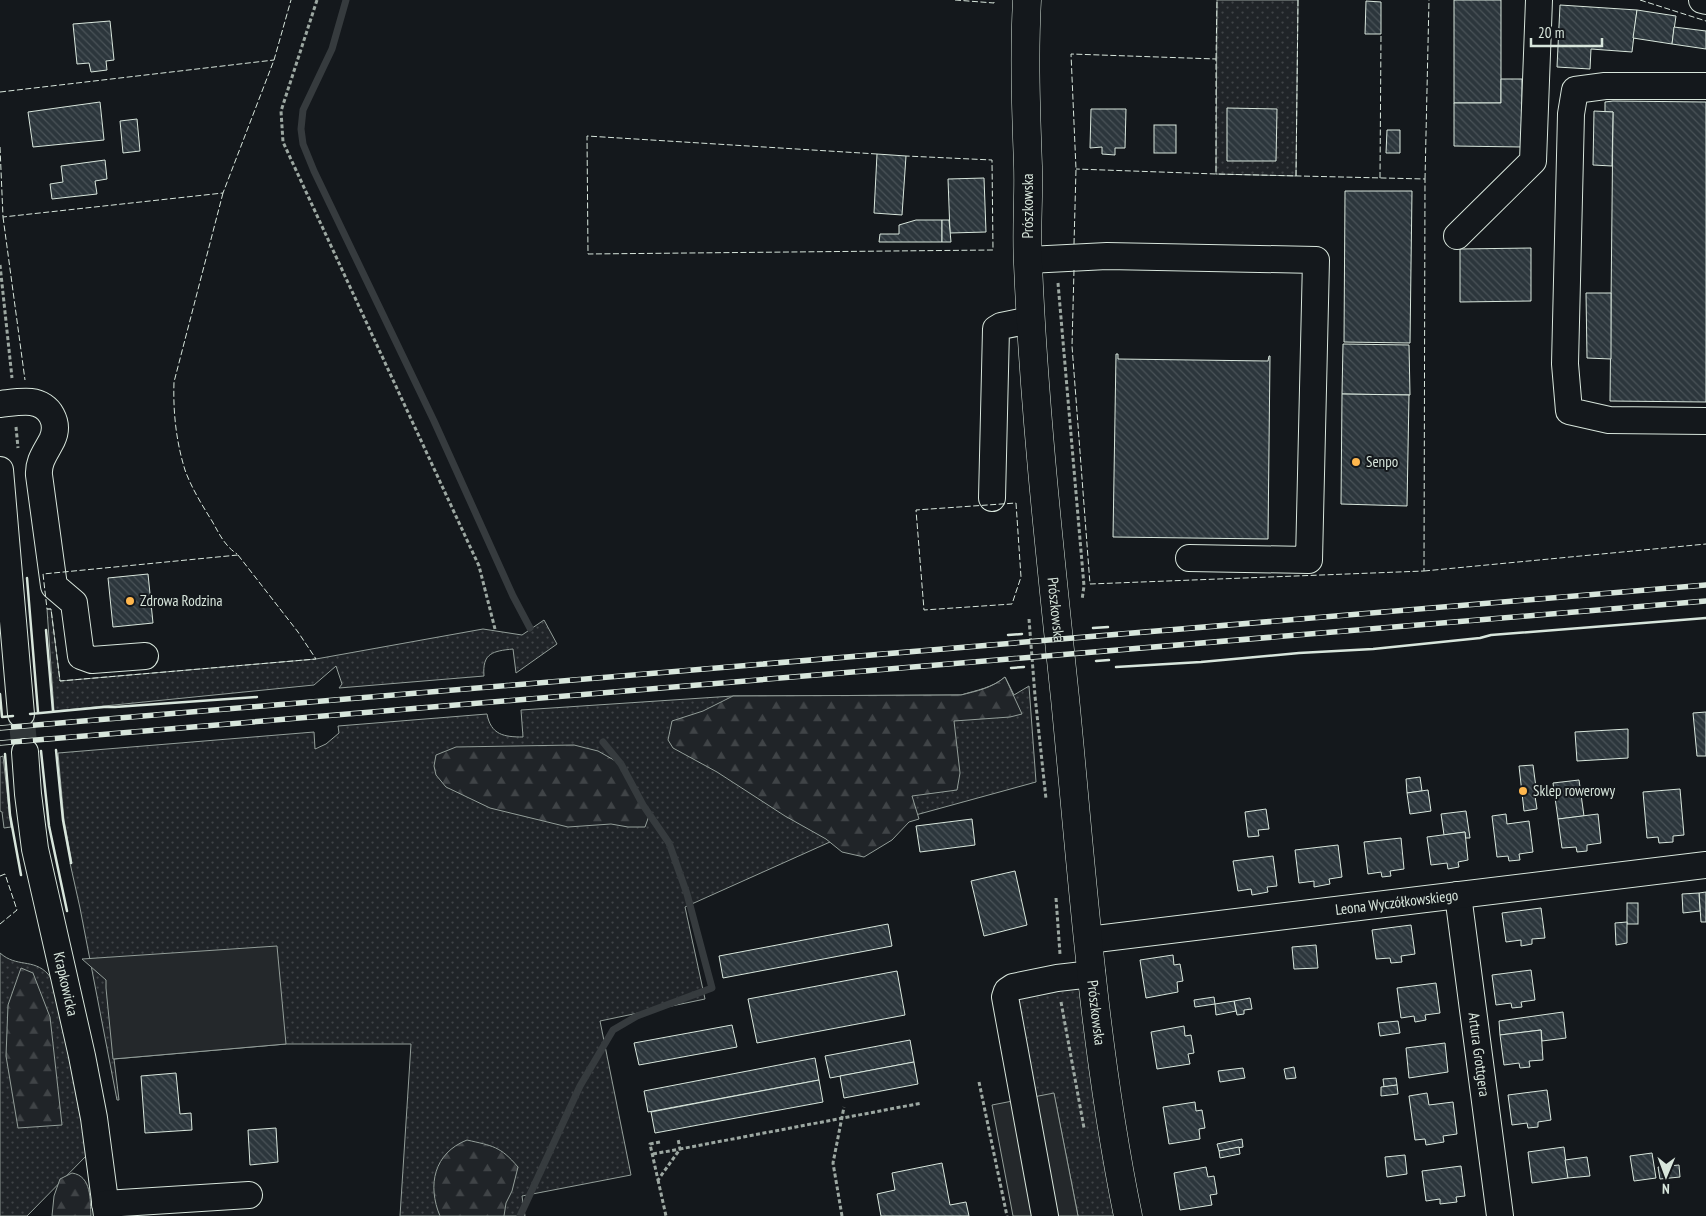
<svg xmlns="http://www.w3.org/2000/svg" width="1706" height="1216" font-family="'PT Sans Narrow',sans-serif">
	<style>
		.grass { fill: url(#grass-dots); stroke: #939e99 }
		.forest { fill: url(#forest-firs); stroke: #939e99 }
		.parking { fill: #24282b; stroke: #939e99 }
		.lines { fill: none; stroke-linecap: round; stroke-linejoin: round }
		.stream { stroke: #363b3e; stroke-width: 7 }
		.building { fill: url(#building-back-hatch); stroke: #d8e6dc }
		.minor-tunnel { stroke: #313739; stroke-width: 26; stroke-dasharray: 26 13; stroke-linecap: butt }
		.minor-casing { stroke: #d8e6dc; stroke-width: 28 }
		.major-casing { stroke: #d8e6dc; stroke-width: 29 }
		.path { stroke: #9da8a2; stroke-width: 3; stroke-dasharray: 4 2.5; stroke-linecap: butt }
		.minor { stroke: #14181c; stroke-width: 26 }
		.major { stroke: #14181c; stroke-width: 28 }
		.rail-casing { stroke: #d8e6dc; stroke-width: 5.5 }
		.rail { stroke: #14181c; stroke-width: 4; stroke-dasharray: 11; stroke-linecap: butt }
		.fence { stroke: #d8e6dc; stroke-width: 1; stroke-dasharray: 6 2.5; stroke-linecap: butt }
		.wall { stroke: #d8e6dc; stroke-width: 2.5 }
		.poi-dot { fill: #ffb74d; stroke: #14181c; stroke-width: 2 }
		.labels { text-anchor: middle; stroke-width: 4; stroke-linejoin: round; paint-order: stroke }
		.street-label { font-size: 15px; fill: #d8e6dc; stroke: #14181c }
		.poi-label { font-size: 15px; fill: #d8e6dc; stroke: #14181c; text-anchor: start }
	</style>
	<defs>
		<pattern id="grass-dots" width="8" height="8" patternUnits="userSpaceOnUse" patternTransform="scale(1.25)"><rect width="8" height="8" fill="#202428"/><path d="M2 2h.1M6 6h.1" fill="none" stroke="#404447" stroke-width="1.8" stroke-linecap="round"/></pattern>
		<pattern id="forest-firs" width="22" height="20" patternUnits="userSpaceOnUse" patternTransform="scale(1.25)"><rect width="22" height="20" fill="#202428"/><path d="M5 1l3.5 6h-7zM16 11l3.5 6h-7z" fill="#404447"/></pattern>
		<pattern id="building-back-hatch" width="6" height="6" patternUnits="userSpaceOnUse" patternTransform="scale(1.25)"><rect width="6" height="6" fill="#2c363c"/><path d="M-1 5l2 2M0 0l6 6M5-1l2 2" fill="none" stroke="#4a5358"/></pattern>
	</defs>
	<rect width="100%" height="100%" fill="#14181c"/>
	<!-- grass -->
	<g class="grass">
		<path d="M1217,0H1298L1296,176L1216,174Z"/>
		<path d="M47,609H51L60,681L316,659L483,629L522,635L544,620L557,644L516,673L513,649C493,651 482,653 484,676L339,688L342,684L336,666L314,685L54,711Z"/>
		<path d="M1005,677L1014,695L1029,686L1036,782L850,833L685,907L705,999L600,1021L631,1175L522,1196L525,1216H400L411,1044H286L114,1059L119,1100H117L80,908L70,863H72L64,820L58,753L314,732L315,749L326,744L339,733L338,726L487,714C491,735 504,737 523,737L521,710L733,696L961,695C977,690 992,688 1005,677Z"/>
		<path d="M3,756L11,827L4,828L2,812L0,811V757Z"/>
		<path d="M0,953C17,968 33,958 48,974C57,984 63,1025 66,1040C73,1078 80,1116 88,1154L27,1216H0Z"/>
		<path d="M1092,974L1128,1216H1078L1054,1094L1024,1099L1007,991Z"/>
	</g>
	<!-- forest -->
	<g class="forest">
		<path d="M1005,677L1022,714L1010,717L954,721L960,773L957,790L912,796L919,819L909,822L892,840L864,857L842,852L826,839L785,816L717,772L673,748L668,740L672,721L703,711L733,696L961,695C977,691 992,688 1005,677Z"/>
		<path d="M574,745L598,751L621,764L643,805L650,813L645,827H628L611,824L568,827L490,808L446,787L436,775L434,766L436,755L456,747Z"/>
		<path d="M21,968L33,973L50,1017L62,1125L18,1128L6,1056L8,1005Z"/>
		<path d="M467,1140C493,1146 500,1146 518,1167L512,1191L506,1203L504,1216H440C427,1185 434,1153 467,1140Z"/>
		<path d="M72,1173C92,1176 90,1200 91,1216H52L54,1196L60,1179Z"/>
	</g>
	<!-- parking -->
	<g class="parking">
		<path d="M277,946L286,1044L113,1059L106,988V980L82,959Z"/>
		<path d="M1054,1093L1078,1216H1013L992,1105Z"/>
	</g>
	<g class="lines">
		<!-- stream -->
		<g class="stream">
			<path d="M346,0L332,49L303,110L301,129L303,144L314,171L434,421L513,596L530,628"/>
			<path d="M520,1216L580,1086L613,1030L637,1016L712,988L687,894L669,843L643,805L621,764L603,742"/>
		</g>
	</g>
	<!-- building -->
	<g class="building">
		<rect x="1454" y="0" width="47" height="103"/>
		<path d="M1366,1L1381,2V34H1365Z"/>
		<path d="M1560,5L1637,10L1632,52L1591,49L1590,69L1557,67Z"/>
		<path d="M1637,10L1676,16L1672,44L1633,38Z"/>
		<path d="M110,21L114,60L106,61L107,70L91,72L89,63L77,64L73,24Z"/>
		<path d="M1674,27L1706,31V49L1672,44Z"/>
		<path d="M1501,79H1522V147L1454,146V103H1501Z"/>
		<path d="M1613,101L1706,102V402L1610,401L1613,112H1605V102Z"/>
		<path d="M100,102L104,140L33,147L28,112Z"/>
		<path d="M1227,108L1277,109L1276,161H1227Z"/>
		<path d="M1091,109H1126L1125,148H1115V155L1102,154V147L1090,148Z"/>
		<path d="M1594,111L1613,112L1612,166L1593,165Z"/>
		<path d="M137,119L140,151L123,153L120,121Z"/>
		<rect x="1154" y="125" width="22" height="28"/>
		<path d="M1387,130H1400V153H1386Z"/>
		<path d="M877,154L906,156L902,215L874,213Z"/>
		<path d="M105,160L107,179L95,181L97,194L52,199L50,184L63,182L61,166Z"/>
		<path d="M984,178L986,232L950,233L948,179Z"/>
		<path d="M1345,191H1412L1410,343L1344,342Z"/>
		<path d="M916,220H942V242H879L880,234H899V225Z"/>
		<path d="M942,220H949L951,242H942Z"/>
		<path d="M1531,248V301L1460,302V249Z"/>
		<path d="M1586,293H1611V359L1587,358Z"/>
		<path d="M1343,344L1409,345L1410,395L1342,394Z"/>
		<path d="M1116,354H1118V359L1268,361L1269,356H1270L1268,539L1113,537Z"/>
		<path d="M1342,394L1409,395L1407,506L1341,504Z"/>
		<path d="M148,574L153,623L113,627L108,578Z"/>
		<path d="M1706,712V756H1697L1693,713Z"/>
		<path d="M1628,729V758L1577,761L1575,732Z"/>
		<path d="M1533,765L1537,795L1535,796L1537,809L1524,811L1519,766Z"/>
		<path d="M1420,777L1422,791L1407,793L1406,779Z"/>
		<path d="M1579,780L1584,816L1558,819L1553,783Z"/>
		<path d="M1680,789L1684,835L1673,836V842L1659,843L1658,837L1647,838L1643,792Z"/>
		<path d="M1428,790L1431,811L1410,814L1407,793Z"/>
		<path d="M1266,809L1269,829L1258,830L1259,836L1248,837L1245,812Z"/>
		<path d="M1466,811L1470,838H1465V832L1444,835L1441,814Z"/>
		<path d="M1506,814L1507,824L1529,821L1533,852L1519,854L1520,860L1509,861L1508,856L1497,857L1492,816Z"/>
		<path d="M1598,814L1601,843L1587,845V851L1577,852L1576,847L1562,848L1558,819Z"/>
		<path d="M972,819L975,845L920,852L916,826Z"/>
		<path d="M1465,832L1468,860L1458,862L1459,867L1448,869L1447,863L1431,865L1427,837Z"/>
		<path d="M1401,838L1404,869L1390,871L1391,876L1382,877L1381,872L1368,874L1364,842Z"/>
		<path d="M1338,845L1342,877L1329,879L1330,884L1314,887V881L1299,883L1295,850Z"/>
		<path d="M1273,856L1277,886L1267,887L1268,892L1252,895L1251,889L1238,891L1233,861Z"/>
		<path d="M1015,871L1027,925L984,936L971,881Z"/>
		<path d="M1706,892V922H1701L1699,893Z"/>
		<path d="M1699,893L1700,911L1683,913L1682,894Z"/>
		<rect x="1627" y="903" width="11" height="21"/>
		<path d="M1541,908L1545,938L1532,939V944L1521,946V940L1506,942L1502,913Z"/>
		<path d="M1627,922V943L1616,945L1615,923Z"/>
		<path d="M888,924L892,946L723,978L719,956Z"/>
		<path d="M1411,925L1415,954L1401,956L1402,962L1391,963L1390,958L1376,959L1372,930Z"/>
		<path d="M1316,945L1318,968L1294,969L1292,947Z"/>
		<path d="M1173,955L1174,965L1180,964L1183,981L1177,982L1178,992L1146,998L1140,960Z"/>
		<path d="M1531,970L1535,1000L1521,1002L1522,1007L1512,1008L1511,1003L1496,1005L1492,975Z"/>
		<path d="M897,971L905,1015L757,1043L748,999Z"/>
		<path d="M1436,983L1440,1013L1425,1015L1426,1020L1415,1022L1414,1016L1401,1018L1397,988Z"/>
		<path d="M1214,997L1215,1004L1195,1007L1194,1000Z"/>
		<path d="M1250,998L1252,1009L1244,1010V1014L1237,1015L1234,1001Z"/>
		<path d="M1234,1001L1236,1011L1216,1015L1215,1004Z"/>
		<path d="M1563,1012L1566,1038L1542,1041L1541,1030L1500,1035L1499,1021Z"/>
		<path d="M1398,1021L1400,1033L1380,1036L1378,1023Z"/>
		<path d="M732,1025L737,1047L639,1065L634,1043Z"/>
		<path d="M1184,1026L1185,1036L1191,1035L1194,1053L1188,1054L1190,1064L1157,1069L1151,1032Z"/>
		<path d="M1541,1030L1543,1060L1529,1061L1530,1067L1520,1068L1519,1063L1504,1065L1500,1035Z"/>
		<path d="M910,1040L914,1062L830,1078L825,1056Z"/>
		<path d="M1445,1043L1448,1072L1409,1078L1406,1048Z"/>
		<path d="M815,1058L819,1080L648,1112L644,1091Z"/>
		<path d="M914,1062L918,1084L844,1098L840,1076Z"/>
		<path d="M1294,1067L1296,1078L1286,1079L1284,1069Z"/>
		<path d="M1243,1068L1245,1078L1220,1082L1218,1071Z"/>
		<path d="M176,1073L180,1114L191,1113L192,1130L145,1133L141,1076Z"/>
		<path d="M1396,1078L1397,1085L1384,1087L1383,1079Z"/>
		<path d="M819,1080L823,1102L655,1133L651,1112Z"/>
		<path d="M1397,1085L1398,1094L1381,1096V1087Z"/>
		<path d="M1547,1090L1551,1120L1538,1122V1127L1528,1128L1527,1123L1512,1125L1508,1095Z"/>
		<path d="M1427,1093L1429,1105L1453,1102L1457,1134L1443,1136L1444,1142L1426,1145L1425,1139L1415,1140L1409,1096Z"/>
		<path d="M1195,1102L1196,1111L1202,1110L1205,1128L1199,1129L1200,1139L1169,1144L1163,1107Z"/>
		<path d="M276,1128L278,1162L250,1165L248,1130Z"/>
		<path d="M1242,1139L1243,1147L1219,1151L1217,1144Z"/>
		<path d="M1239,1147L1240,1154L1220,1158L1219,1151Z"/>
		<path d="M1564,1147L1568,1178L1532,1183L1528,1152Z"/>
		<path d="M1652,1153L1656,1178L1634,1181L1630,1156Z"/>
		<path d="M1405,1155L1407,1174L1387,1177L1385,1157Z"/>
		<path d="M1587,1157L1590,1176L1568,1178L1565,1160Z"/>
		<path d="M942,1163L950,1205L966,1202L969,1216H881L877,1194L895,1190L892,1173Z"/>
		<path d="M1679,1165L1680,1177L1660,1179L1658,1167Z"/>
		<path d="M1461,1166L1465,1196L1456,1197L1457,1202L1440,1204V1199L1426,1201L1422,1171Z"/>
		<path d="M1206,1167L1208,1177L1214,1176L1217,1194L1210,1195L1212,1205L1180,1210L1174,1173Z"/>
	</g>
	<g class="lines">
		<!-- minor-tunnel -->
		<path class="minor-tunnel" d="M21,714L25,752"/>
		<!-- minor casing -->
		<g class="minor-casing">
			<g id="minor">
				<path d="M1702,0L1706,1"/>
				<path d="M1706,86H1605L1575,90L1571,114L1565,364L1569,411L1609,420L1706,421"/>
				<path d="M1457,236L1533,161L1539,0"/>
				<path d="M1028,260L1107,256L1316,260L1309,560L1189,558"/>
				<path d="M0,404C10,403 21,401 31,402C50,404 60,423 52,440C46,452 38,461 39,475L54,586L74,603L81,656L92,660L145,656"/>
				<path d="M0,470L21,714"/>
				<path d="M992,498L996,329L1001,326L1031,320"/>
				<path id="s1" d="M25,752L28,794L35,849L82,1056L94,1118L107,1216"/>
				<path id="s2" d="M1458,895L1500,1216"/>
				<path id="s3" d="M1088,940L1706,865"/>
				<path d="M105,1204L249,1195"/>
				<path d="M1045,1216L1005,997L1007,991L1013,987L1057,978L1092,974"/>
			</g>
		</g>
		<!-- major casing -->
		<g class="major-casing">
			<g id="major">
				<path id="s4" d="M1027,0C1024,55 1026,111 1028,166C1029,198 1026,231 1028,264C1034,409 1050,554 1065,698C1082,871 1093,1045 1128,1216"/>
			</g>
		</g>
		<!-- path -->
		<g class="path">
			<path d="M317,0L281,111L283,142L479,566L495,629"/>
			<path d="M0,265L12,378"/>
			<path d="M1058,283L1084,586L1082,600"/>
			<path d="M16,427L18,448"/>
			<path d="M1029,619L1035,696L1046,799"/>
			<path d="M1056,898L1060,954"/>
			<path d="M1061,1002L1084,1128"/>
			<path d="M979,1082L1007,1216"/>
			<path d="M660,1142L650,1144L658,1180L680,1149L922,1103"/>
			<path d="M653,1154L680,1149L678,1139"/>
			<path d="M658,1180L666,1216"/>
			<path d="M842,1216L833,1163L844,1107"/>
		</g>
		<!-- minor -->
		<use href="#minor" class="minor"/>
		<!-- major -->
		<use href="#major" class="major"/>
		<!-- rail casing -->
		<g class="rail-casing">
			<g id="rail">
				<path d="M0,728L1706,585"/>
				<path d="M0,743L1706,601"/>
			</g>
		</g>
		<!-- rail -->
		<use href="#rail" class="rail"/>
		<!-- fence -->
		<g class="fence">
			<path d="M955,0L994,3V0"/>
			<path d="M1640,0L1706,21"/>
			<path d="M1216,59L1217,0"/>
			<path d="M0,92L274,60"/>
			<path d="M0,147L3,217L223,193L274,60L291,0"/>
			<path d="M877,154L587,136L588,254L993,250L992,160L906,156"/>
			<path d="M1296,176L1298,0"/>
			<path d="M1380,178L1381,34"/>
			<path d="M1425,179L1429,0"/>
			<path d="M223,193L174,382C173,412 176,441 185,470C191,487 202,505 212,521C220,535 224,545 237,554"/>
			<path d="M3,217L25,380"/>
			<path d="M1074,244L1076,169L1071,54L1216,59V174L1076,169"/>
			<path d="M1074,270L1072,346L1090,584L1424,571L1425,179L1216,174"/>
			<path d="M1016,503L1021,577L1012,604L924,610L916,510Z"/>
			<path d="M238,555L298,632L316,659L60,681L51,609H47L43,574Z"/>
			<path d="M1424,571L1706,544"/>
			<path d="M0,876L5,874L17,910L0,924"/>
		</g>
		<!-- wall -->
		<g class="wall">
			<path d="M27,578L38,712"/>
			<path d="M1093,628L1108,627"/>
			<path d="M46,630L53,711"/>
			<path d="M1008,635L1022,634"/>
			<path d="M1096,661L1109,660"/>
			<path d="M1116,667L1201,662L1299,653L1373,649L1480,638L1491,635L1706,618"/>
			<path d="M1011,668L1024,667"/>
			<path d="M0,694L2,717L13,716"/>
			<path d="M30,714L104,707H115L257,697"/>
			<path d="M56,750L63,820L71,863"/>
			<path d="M41,751L49,826L67,911"/>
			<path d="M5,754L10,815L21,875"/>
		</g>
	</g>
	<!-- markers -->
	<g class="poi-dot">
		<circle cx="1356" cy="462" r="5"/>
		<circle cx="130" cy="601" r="5"/>
		<circle cx="1523" cy="791" r="5"/>
	</g>
	<g class="labels">
		<!-- street labels -->
		<g class="street-label">
			<text transform="translate(1028 206) rotate(-90)" y="5">Prószkowska</text>
			<text dy="5" stroke="none"><textPath href="#s4" startOffset="611">Prószkowska</textPath></text>
			<text dy="5" stroke="none"><textPath href="#s3" startOffset="311">Leona Wyczółkowskiego</textPath></text>
			<text dy="5" stroke="none"><textPath href="#s1" startOffset="236">Krapkowicka</textPath></text>
			<text dy="5" stroke="none"><textPath href="#s4" startOffset="1016">Prószkowska</textPath></text>
			<text dy="5" stroke="none"><textPath href="#s2" startOffset="161">Artura Grottgera</textPath></text>
		</g>
		<!-- poi labels -->
		<g class="poi-label">
			<text x="1366" y="467">Senpo</text>
			<text x="140" y="606">Zdrowa Rodzina</text>
			<text x="1533" y="796">Sklep rowerowy</text>
		</g>
	</g>
	<!-- north arrow -->
	<g transform="translate(1666 1176) rotate(181)" stroke="#14181c" stroke-width="4" paint-order="stroke">
	<path d="M0-4L9 19L0 12L-9 19Z" fill="#d8e6dc"/>
	<text y="-8" font-size="14" font-weight="bold" text-anchor="middle" fill="#d8e6dc">N</text>
	</g>
	<!-- scale -->
	<path d="M1531 38v8h71v-8" fill="none" stroke="#d8e6dc" stroke-width="2.5"/>
	<text x="1538" y="38" font-size="15" fill="#d8e6dc" stroke="#14181c" stroke-width="4" paint-order="stroke">20 m</text>
</svg>
